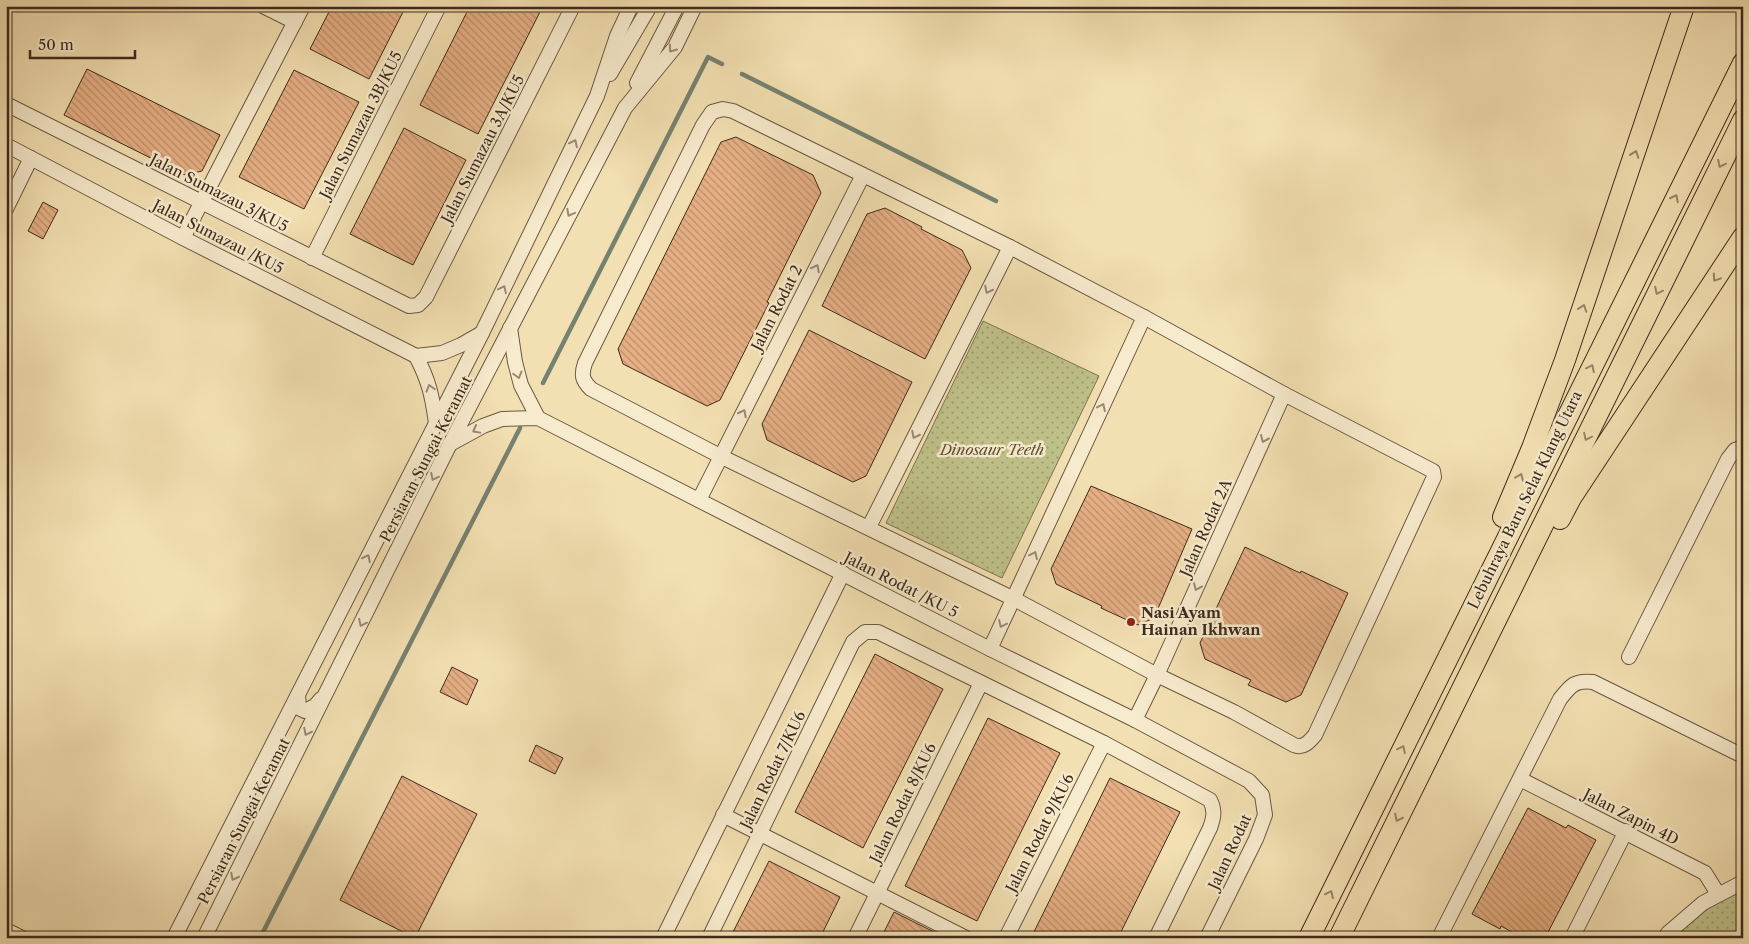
<svg xmlns="http://www.w3.org/2000/svg" width="1749" height="944" font-family="'Libre Caslon Text',serif">
	<style>
		.park { fill: url(#park-dots); stroke: #7e7652 }
		.lines { fill: none; stroke-linecap: round; stroke-linejoin: round }
		.stream { stroke: #768271; stroke-width: 4.5 }
		.building { fill: url(#building-back-hatch); stroke: #3e2a1c }
		.minor-casing { stroke: #6b5842; stroke-width: 16 }
		.highway-casing { stroke: #3e2a1c; stroke-width: 22 }
		.minor { stroke: #f7ebcd; stroke-width: 14 }
		.highway { stroke: #f3e0b2; stroke-width: 20 }
		.oneway { stroke: #9a8a74 }
		.oneway2 { stroke: #988567 }
		.poi-dot { fill: #8f2418; stroke: #f7ebcd; stroke-width: 2 }
		.labels { text-anchor: middle; stroke-width: 5; stroke-linejoin: round; paint-order: stroke }
		.street-label { font-size: 15px; fill: #3e2a1c; stroke: #f7ebcd }
		.park-label { font-size: 15px; font-style: italic; fill: #5e5037; stroke: #f7ebcd }
		.poi-label { font-size: 15px; font-weight: bold; fill: #3e2a1c; stroke: #f7ebcd; text-anchor: start }
	</style>
	<defs>
		<pattern id="park-dots" width="8" height="8" patternUnits="userSpaceOnUse" patternTransform="scale(1.25)"><rect width="8" height="8" fill="#bfc189"/><path d="M2 2h.1M6 6h.1" fill="none" stroke="#9d9d6f" stroke-width="1.8" stroke-linecap="round"/></pattern>
		<pattern id="building-back-hatch" width="6" height="6" patternUnits="userSpaceOnUse" patternTransform="scale(1.25)"><rect width="6" height="6" fill="#e6af84"/><path d="M-1 5l2 2M0 0l6 6M5-1l2 2" fill="none" stroke="#bc8f6b"/></pattern>
	</defs>
	<rect width="100%" height="100%" fill="#f3e0b2"/>
	<filter id="stains"><feTurbulence type="fractalNoise" baseFrequency=".004" numOctaves="4"/><feColorMatrix values="0 0 0 0 .2 0 0 0 0 .09 0 0 0 0 .02 0 0 0 .5 -.17"/></filter>
	<radialGradient id="worn" r=".72"><stop offset=".6" stop-color="#630" stop-opacity="0"/><stop offset="1" stop-color="#630" stop-opacity=".3"/></radialGradient>
	<!-- park -->
	<g class="park">
		<path d="M983,321L1099,376L1002,578L886,523Z"/>
		<path d="M1743,887V938H1670L1722,898Z"/>
	</g>
	<g class="lines">
		<!-- stream -->
		<g class="stream">
			<path d="M742,74L996,201"/>
			<path d="M543,383L708,57L722,64"/>
			<path d="M260,938L520,428"/>
		</g>
	</g>
	<!-- building -->
	<g class="building">
		<path d="M332,6H406L369,79L310,49Z"/>
		<path d="M470,6H543L478,134L420,105Z"/>
		<path d="M87,69L220,135L202,171L185,175L64,115Z"/>
		<path d="M294,70L359,102L304,209L239,177Z"/>
		<path d="M404,128L466,160L413,265L350,234Z"/>
		<path d="M736,137L813,175L821,193L767,302L769,303L720,400L707,406L623,364L618,349L721,142Z"/>
		<path d="M43,202L58,210L43,239L28,231Z"/>
		<path d="M885,208L922,227L921,229L962,250L971,268L925,359L822,306L867,214Z"/>
		<path d="M809,330L912,382L866,476L853,482L767,440L762,424Z"/>
		<path d="M1091,486L1192,529L1154,618L1138,625L1101,608L1102,606L1056,584L1051,569Z"/>
		<path d="M1245,547L1300,573L1301,571L1348,593L1301,695L1286,702L1248,685L1251,680L1205,659L1200,643Z"/>
		<path d="M875,654L943,689L863,848L795,812Z"/>
		<path d="M452,667L478,680L467,705L440,692Z"/>
		<path d="M988,718L1060,753L977,921L905,886Z"/>
		<path d="M536,745L563,758L555,774L529,761Z"/>
		<path d="M402,776L477,814L415,938L340,900Z"/>
		<path d="M1110,778L1180,812L1118,938H1031Z"/>
		<path d="M1528,808L1566,828L1568,825L1596,840L1545,938H1523L1501,926L1500,929L1472,914Z"/>
		<path d="M769,861L840,897L820,938H730Z"/>
		<path d="M894,912L946,938H881Z"/>
	</g>
	<g class="lines">
		<!-- minor casing -->
		<g class="minor-casing">
			<g id="minor">
				<path d="M263,6L295,22"/>
				<path d="M610,74L650,6"/>
				<path d="M637,83L677,6"/>
				<path d="M6,104L409,306L418,305L426,297L573,6"/>
				<path d="M723,109L733,111L1010,247L1144,317L1284,394L1433,471L1434,477L1315,735C1309,742 1303,749 1294,745L1234,712L1157,675L1014,599L720,456L591,389C582,380 581,375 585,363L703,125L712,112Z"/>
				<path d="M6,145L183,238L416,356"/>
				<path d="M6,209L31,158"/>
				<path d="M183,238L303,6"/>
				<path d="M312,258L439,6"/>
				<path d="M510,328L515,362L521,385L538,418"/>
				<path d="M416,356C429,381 432,395 436,423"/>
				<path d="M416,356L442,353L461,345L482,333"/>
				<path d="M450,444L483,426L502,419L538,418L990,649L1135,720L1249,781L1262,795L1265,815L1256,839L1207,938"/>
				<path d="M699,500L863,175"/>
				<path d="M869,527L1010,247"/>
				<path d="M990,649L1144,317"/>
				<path d="M1629,657L1728,459L1735,450L1743,447"/>
				<path d="M298,695L299,708L305,711L315,706L321,699"/>
				<path d="M1135,720L1157,675L1284,394"/>
				<path d="M1520,779L1705,873L1718,894"/>
				<path d="M723,815L966,938"/>
				<path d="M6,930L22,938"/>
				<path d="M174,938L482,333L597,96L617,36L631,6"/>
				<path d="M204,938L450,444L625,108L675,47L695,6"/>
				<path d="M663,938L843,573"/>
				<path d="M709,938L853,642L865,632H878L1104,743L1210,800C1215,810 1214,817 1210,828L1156,938"/>
				<path d="M855,938L981,683"/>
				<path d="M1006,938L1104,743"/>
				<path d="M1439,938L1560,699C1571,685 1575,680 1593,682L1743,756"/>
				<path d="M1572,938L1626,831"/>
				<path d="M1665,938L1668,933L1703,903L1743,882"/>
			</g>
		</g>
		<!-- highway casing -->
		<g class="highway-casing">
			<g id="highway">
				<path d="M1503,517L1532,448L1565,360L1684,6"/>
				<path d="M1560,519L1571,498L1743,237"/>
				<path d="M1309,938L1743,63"/>
				<path d="M1339,938L1743,120"/>
			</g>
		</g>
		<!-- minor -->
		<use href="#minor" class="minor"/>
		<!-- highway -->
		<use href="#highway" class="highway"/>
	</g>
	<!-- one-way arrows -->
	<defs><path id="oneway-chevron" d="M-2-3.5L2.5 0L-2 3.5" fill="none" stroke-width="1.6" stroke-linecap="round" stroke-linejoin="round" transform="scale(1.25)"/></defs>
	<g class="oneway">
		<use href="#oneway-chevron" transform="translate(672 49) rotate(126)"/>
		<use href="#oneway-chevron" transform="translate(574 143) rotate(-64)"/>
		<use href="#oneway-chevron" transform="translate(570 213) rotate(118)"/>
		<use href="#oneway-chevron" transform="translate(816 268) rotate(-63)"/>
		<use href="#oneway-chevron" transform="translate(503 289) rotate(-64)"/>
		<use href="#oneway-chevron" transform="translate(988 290) rotate(117)"/>
		<use href="#oneway-chevron" transform="translate(518 375) rotate(75)"/>
		<use href="#oneway-chevron" transform="translate(430 388) rotate(-106)"/>
		<use href="#oneway-chevron" transform="translate(1102 407) rotate(-65)"/>
		<use href="#oneway-chevron" transform="translate(743 413) rotate(-63)"/>
		<use href="#oneway-chevron" transform="translate(476 430) rotate(151)"/>
		<use href="#oneway-chevron" transform="translate(915 435) rotate(117)"/>
		<use href="#oneway-chevron" transform="translate(1264 439) rotate(114)"/>
		<use href="#oneway-chevron" transform="translate(434 477) rotate(116)"/>
		<use href="#oneway-chevron" transform="translate(1034 555) rotate(-65)"/>
		<use href="#oneway-chevron" transform="translate(367 558) rotate(-63)"/>
		<use href="#oneway-chevron" transform="translate(1197 587) rotate(114)"/>
		<use href="#oneway-chevron" transform="translate(362 623) rotate(116)"/>
		<use href="#oneway-chevron" transform="translate(1002 624) rotate(115)"/>
		<use href="#oneway-chevron" transform="translate(307 732) rotate(117)"/>
		<use href="#oneway-chevron" transform="translate(234 877) rotate(117)"/>
	</g>
	<g class="oneway2">
		<use href="#oneway-chevron" transform="translate(1635 154) rotate(-71)"/>
		<use href="#oneway-chevron" transform="translate(1721 164) rotate(116)"/>
		<use href="#oneway-chevron" transform="translate(1675 198) rotate(-63)"/>
		<use href="#oneway-chevron" transform="translate(1716 278) rotate(124)"/>
		<use href="#oneway-chevron" transform="translate(1658 291) rotate(116)"/>
		<use href="#oneway-chevron" transform="translate(1583 308) rotate(-71)"/>
		<use href="#oneway-chevron" transform="translate(1591 368) rotate(-64)"/>
		<use href="#oneway-chevron" transform="translate(1587 437) rotate(116)"/>
		<use href="#oneway-chevron" transform="translate(1520 477) rotate(-67)"/>
		<use href="#oneway-chevron" transform="translate(1402 749) rotate(-64)"/>
		<use href="#oneway-chevron" transform="translate(1398 818) rotate(117)"/>
		<use href="#oneway-chevron" transform="translate(1330 894) rotate(-64)"/>
	</g>
	<!-- markers -->
	<circle class="poi-dot" cx="1131" cy="622" r="5"/>
	<g class="labels">
		<!-- street labels -->
		<g class="street-label">
			<text transform="translate(361 125) rotate(-63)" y="5">Jalan Sumazau 3B/KU5</text>
			<text transform="translate(483 149) rotate(-63)" y="5">Jalan Sumazau 3A/KU5</text>
			<text transform="translate(219 193) rotate(27)" y="5">Jalan Sumazau 3/KU5</text>
			<text transform="translate(218 237) rotate(27)" y="5">Jalan Sumazau /KU5</text>
			<text transform="translate(777 308) rotate(-63)" y="5">Jalan Rodat 2</text>
			<text transform="translate(426 459) rotate(-63)" y="5">Persiaran Sungai Keramat</text>
			<text transform="translate(1525 500) rotate(-64)" y="5">Lebuhraya Baru Selat Klang Utara</text>
			<text transform="translate(1206 528) rotate(-66)" y="5">Jalan Rodat 2A</text>
			<text transform="translate(901 585) rotate(27)" y="5">Jalan Rodat /KU 5</text>
			<text transform="translate(773 770) rotate(-64)" y="5">Jalan Rodat 7/KU6</text>
			<text transform="translate(903 803) rotate(-64)" y="5">Jalan Rodat 8/KU6</text>
			<text transform="translate(1631 817) rotate(27)" y="5">Jalan Zapin 4D</text>
			<text transform="translate(244 821) rotate(-63)" y="5">Persiaran Sungai Keramat</text>
			<text transform="translate(1040 833) rotate(-63)" y="5">Jalan Rodat 9/KU6</text>
			<text transform="translate(1230 852) rotate(-65)" y="5">Jalan Rodat</text>
		</g>
		<!-- park labels -->
		<g class="park-label">
			<text x="992" y="455">Dinosaur Teeth</text>
		</g>
		<!-- poi labels -->
		<g class="poi-label">
			<text x="1141" y="618">Nasi Ayam<tspan x="1141" dy="17">Hainan Ikhwan</tspan></text>
		</g>
	</g>
	<!-- margin -->
	<rect width="1749" height="944" fill="none" stroke="#f3e0b2" stroke-width="25"/>
	<rect x="8" y="8" width="1734" height="929" fill="none" stroke="#3e2a1c" stroke-width="2.5"/>
	<rect x="12" y="12" width="1724" height="919" fill="none" stroke="#3e2a1c"/>
	<!-- scale -->
	<path d="M30 50v8h105v-8" fill="none" stroke="#3e2a1c" stroke-width="2.5"/>
	<text x="38" y="50" font-size="15" fill="#3e2a1c" stroke="#f7ebcd" stroke-width="4" paint-order="stroke">50 m</text>
	<rect width="100%" height="100%" filter="url(#stains)"/>
	<rect width="100%" height="100%" fill="url(#worn)"/>
</svg>
